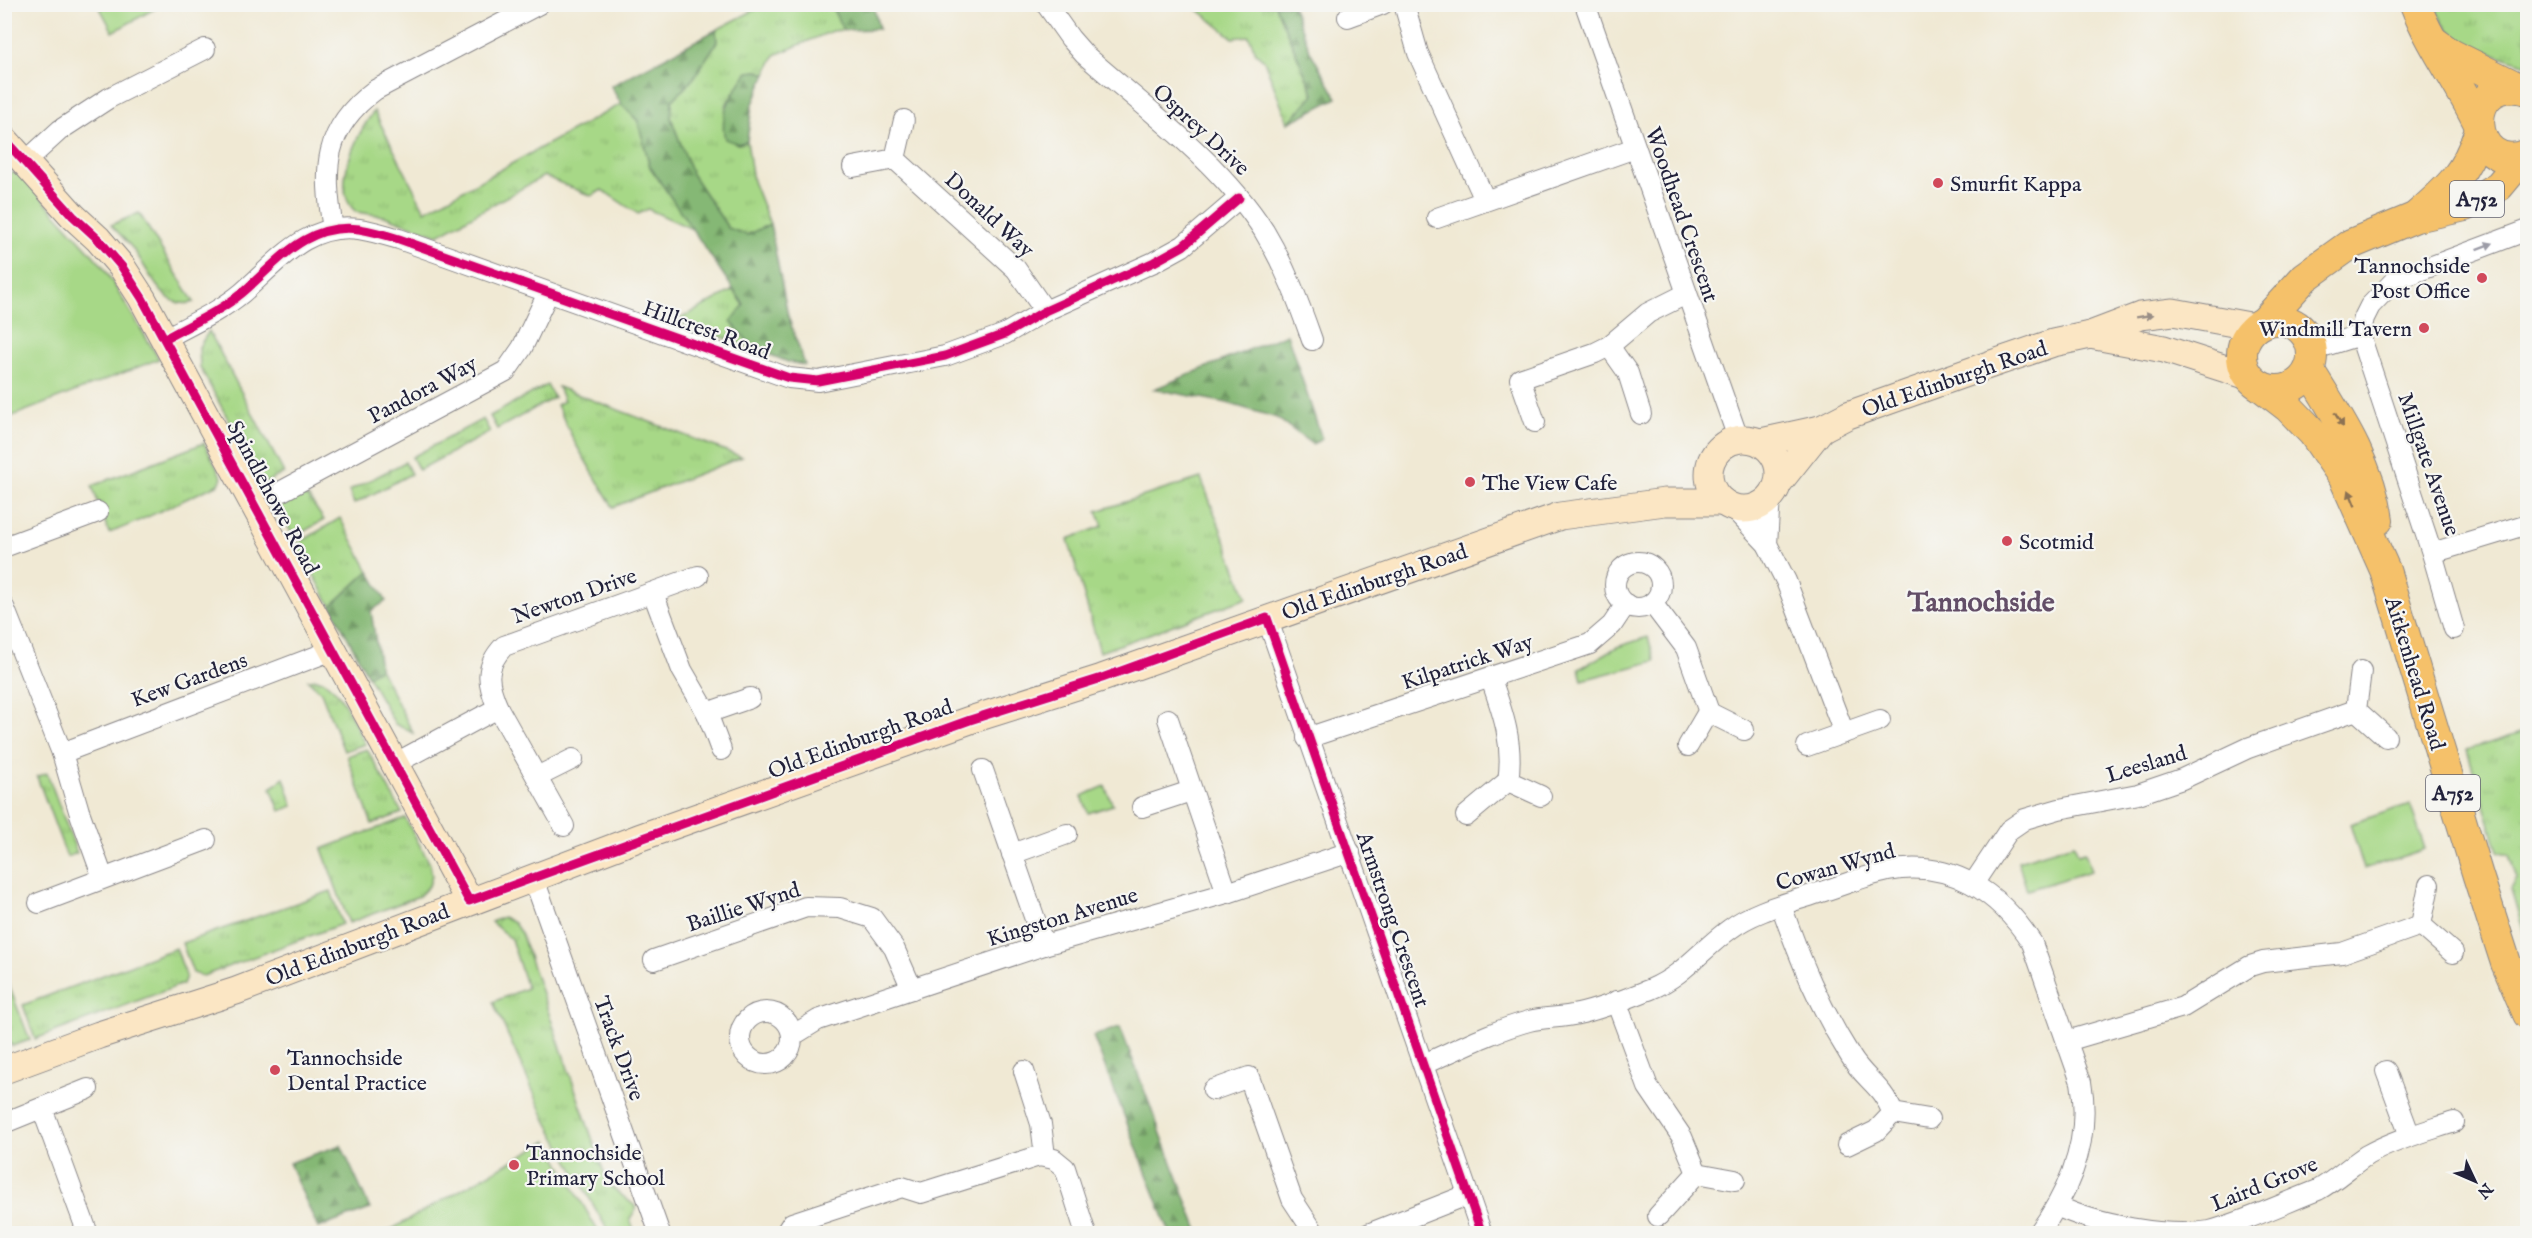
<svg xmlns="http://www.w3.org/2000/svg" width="2532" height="1238" font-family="'IM FELL English',serif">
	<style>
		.grass { fill: url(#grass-tufts); stroke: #647d61; stroke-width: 1.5 }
		.forest { fill: url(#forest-firs); stroke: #546d58; stroke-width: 1.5 }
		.park { fill: #a7d887; stroke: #647d61; stroke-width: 1.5 }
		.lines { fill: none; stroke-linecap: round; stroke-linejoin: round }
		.street-casing { stroke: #898688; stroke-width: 22 }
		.secondary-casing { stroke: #898688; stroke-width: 29 }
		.primary-casing { stroke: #898688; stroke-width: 32 }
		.street { stroke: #fff; stroke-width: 20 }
		.secondary { stroke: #fbe6c4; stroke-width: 27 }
		.primary { stroke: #f5c16b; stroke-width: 30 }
		.cycleway-casing { stroke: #f6f6f2; stroke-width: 13 }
		.cycleway { stroke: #d6006c; stroke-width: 9 }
		.oneway { fill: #9c9ca7 }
		.oneway2 { fill: #998e86 }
		.oneway3 { fill: #8c7253 }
		.poi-dot { fill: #d1495b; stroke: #f6f6f2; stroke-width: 2 }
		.labels { text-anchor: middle; stroke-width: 4.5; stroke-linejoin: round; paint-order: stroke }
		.shield { fill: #f6f6f2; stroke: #626272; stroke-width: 1.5 }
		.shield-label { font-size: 21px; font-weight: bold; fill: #22223b }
		.street-label { font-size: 22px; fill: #22223b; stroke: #f6f6f2 }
		.poi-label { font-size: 22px; fill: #22223b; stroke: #f6f6f2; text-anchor: start }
		.district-label { font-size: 28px; font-weight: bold; fill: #634e67; stroke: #f6f6f2 }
	</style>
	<defs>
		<pattern id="grass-tufts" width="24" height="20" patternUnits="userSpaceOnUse" patternTransform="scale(1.5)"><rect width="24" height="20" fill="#a7d887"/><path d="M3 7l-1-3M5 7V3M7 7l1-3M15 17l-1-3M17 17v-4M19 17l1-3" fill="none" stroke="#8fb975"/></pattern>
		<pattern id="forest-firs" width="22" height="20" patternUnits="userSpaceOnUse" patternTransform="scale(1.5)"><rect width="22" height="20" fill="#85b874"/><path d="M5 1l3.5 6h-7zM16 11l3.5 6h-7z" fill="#6c9560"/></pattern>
	</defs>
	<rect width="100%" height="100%" fill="#f6f6f2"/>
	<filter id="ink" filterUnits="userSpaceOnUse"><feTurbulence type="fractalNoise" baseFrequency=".0167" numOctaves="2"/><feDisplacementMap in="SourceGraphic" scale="12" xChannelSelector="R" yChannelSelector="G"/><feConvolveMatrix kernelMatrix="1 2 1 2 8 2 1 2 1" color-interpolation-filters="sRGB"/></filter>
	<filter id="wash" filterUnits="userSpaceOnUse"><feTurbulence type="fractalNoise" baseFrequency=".008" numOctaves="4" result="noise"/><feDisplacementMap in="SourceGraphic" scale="24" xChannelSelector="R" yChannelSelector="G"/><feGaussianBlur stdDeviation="1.35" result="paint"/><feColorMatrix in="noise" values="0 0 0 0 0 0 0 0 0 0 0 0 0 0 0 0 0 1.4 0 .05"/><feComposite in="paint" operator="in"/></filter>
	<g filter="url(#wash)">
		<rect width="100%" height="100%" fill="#f0e9d4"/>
		<!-- grass -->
		<g class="grass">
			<path d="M764,5H831L843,30L832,31L775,55L766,74L758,71L748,72L725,106L738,144L747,141L753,181L770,224L747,235L728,228L692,174L671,118L672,101L690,82L717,42L716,30Z"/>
			<path d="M1192,5H1275L1314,95L1288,123L1264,60L1256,53L1249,36L1233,38Z"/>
			<path d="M2436,5H2527V65C2502,56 2459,46 2443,23C2440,18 2438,10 2436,5Z"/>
			<path d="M621,104L638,121L650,167L694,230L648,209L638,214L602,190L591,196L544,176L438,235L384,216L356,212C329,189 357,134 374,111L425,211Z"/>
			<path d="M139,213L194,302C164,312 150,273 136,253C129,243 119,234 111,225Z"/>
			<path d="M733,290L745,305L731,322L754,348L676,321Z"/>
			<path d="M209,331L284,473L263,484L200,367L199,347Z"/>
			<path d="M547,385L554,398L497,429L490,416Z"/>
			<path d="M558,387L742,457L613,507L575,443L557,405L564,401Z"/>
			<path d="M483,419L490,432L419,470L412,457Z"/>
			<path d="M204,443L222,478L219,484C182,500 147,519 109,533L92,486Z"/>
			<path d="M405,462L411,474L354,504L349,491Z"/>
			<path d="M1201,478L1247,598L1100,652L1068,539L1103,526L1097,511Z"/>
			<path d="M274,487L283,502L297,494L309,498L324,520L294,537L267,491Z"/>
			<path d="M340,518L369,571L331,606L297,544Z"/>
			<path d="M380,668L413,733L395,724L368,676Z"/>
			<path d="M317,679C342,685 353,723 365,744L344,751L321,692L308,680Z"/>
			<path d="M2527,731H2528L2527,943L2511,889L2517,879L2509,855L2498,851L2467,750Z"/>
			<path d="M367,749L402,813L372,824L347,756Z"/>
			<path d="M47,773L77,853L67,857L37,777Z"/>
			<path d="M284,778L293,806L280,811L271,788Z"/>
			<path d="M405,818L430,864L432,875L429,886L419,896L349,923L322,849Z"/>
			<path d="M331,891L342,924L203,976L193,973L182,943Z"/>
			<path d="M503,917L514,923L521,933L608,1184L635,1206L636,1209L630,1219L635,1233H609L546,1120L493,1002L527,988L511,939L491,922Z"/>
			<path d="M176,948L186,976L183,984L35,1039L23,1005Z"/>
			<path d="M4,973L30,1040L12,1046L5,1032Z"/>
		</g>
		<!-- forest -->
		<g class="forest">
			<path d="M831,5H873L879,29L843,30Z"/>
			<path d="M1275,5H1292L1311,53L1337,98L1288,123L1314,94Z"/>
			<path d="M716,30L717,42L693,79L672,101L671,118L692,174L728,228L747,235L770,224L788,316L805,365L788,362L754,348L731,322L744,305L650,167L638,121L621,104L611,86Z"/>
			<path d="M758,71L766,74L752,106L747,141L738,144L725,139C718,113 733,92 748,72Z"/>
			<path d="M1287,334L1322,439L1312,444L1277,418L1227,403L1154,389Z"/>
			<path d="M369,571L386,601L371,611L380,668L368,676L331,606Z"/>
			<path d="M1120,1027L1199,1233H1170L1093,1036Z"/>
			<path d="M341,1145L370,1209L318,1228L289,1163Z"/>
		</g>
		<!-- park -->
		<g class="park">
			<path d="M105,5H157L158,7L113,32L100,8Z"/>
			<path d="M18,172L102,265L159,359L5,419V173Z"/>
			<path d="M1648,637L1655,661L1582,680L1579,669L1617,647Z"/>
			<path d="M1105,786L1113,805L1088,813L1082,796Z"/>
			<path d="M2410,804L2425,849L2364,869L2350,824Z"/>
			<path d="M2074,844L2078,854L2085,852L2091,871L2027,890L2018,861Z"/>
			<path d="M547,1141L599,1233H385Z"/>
		</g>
	</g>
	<g filter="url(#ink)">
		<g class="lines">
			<!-- street casing -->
			<g class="street-casing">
				<g id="street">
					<path d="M1046,4L1070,38L1084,54C1144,107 1221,163 1264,231C1285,266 1299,303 1312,340"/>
					<path d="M1404,4L1418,53L1485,200"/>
					<path d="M1585,4L1738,438"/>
					<path d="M1348,17L1383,4"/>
					<path d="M895,159L1016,269L1045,311"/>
					<path d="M24,163L60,130L109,98L205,49"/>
					<path d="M853,167L895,159L904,120"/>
					<path d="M1437,218L1635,148"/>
					<path d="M333,229C323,168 323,129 375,90L539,4"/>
					<path d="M2360,335L2432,553L2528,524"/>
					<path d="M2360,335L2364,318L2370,306L2395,280L2528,230"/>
					<path d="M166,338C191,324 219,312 242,293C277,263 306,222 359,229C372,231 386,235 399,239L789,378L818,381L945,356L1005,334L1045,311L1154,262L1183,246L1239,198"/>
					<path d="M1609,346L1628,373L1641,414"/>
					<path d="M2312,350L2360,335"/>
					<path d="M1535,422L1520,379L1595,353L1609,346L1648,313L1686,294"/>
					<path d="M282,491L506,371L522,348L548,293"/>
					<path d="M1733,508L1767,544L1786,581L1844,733"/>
					<path d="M1767,544L1770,497"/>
					<path d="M4,547L98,512"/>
					<path d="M2432,553L2454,629"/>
					<circle cx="1638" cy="585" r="23"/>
					<path d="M653,593L682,670L707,713L721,750"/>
					<path d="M1652,603L1686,648L1709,712"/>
					<path d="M4,607L62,753L333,650"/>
					<path d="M1267,618L1482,1234"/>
					<path d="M2361,671L2356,710L2386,737"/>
					<path d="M1491,679C1503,713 1514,744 1508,781"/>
					<path d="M498,708L564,826"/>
					<path d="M707,713L750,698"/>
					<path d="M1168,719L1227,893"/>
					<path d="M1307,738L1590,644L1612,625L1626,604"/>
					<path d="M1688,746L1708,712L1744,730"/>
					<path d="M1807,746L1880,720"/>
					<path d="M62,753L79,811L103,878"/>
					<path d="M396,763L498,708C487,683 484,667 504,646L698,576"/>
					<path d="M983,770L1044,945"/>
					<path d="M537,777L573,759"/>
					<path d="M1142,807L1191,791"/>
					<path d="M1466,816L1508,781L1541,796"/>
					<path d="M1012,854L1067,834"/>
					<path d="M534,879L660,1234"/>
					<path d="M1973,884L2009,830L2025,819L2059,809L2138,794L2182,779L2248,748L2356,710"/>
					<path d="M2429,885L2421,925L2453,953"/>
					<path d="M39,903L206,840"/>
					<path d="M1781,905C1800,960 1820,1008 1851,1057C1865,1080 1881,1084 1893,1113"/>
					<path d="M654,960L806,907L840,908L872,918L894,948L912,989"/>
					<path d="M1616,1001L1648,1087L1682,1137L1697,1173"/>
					<circle cx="766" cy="1038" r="26"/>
					<path d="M792,1036L818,1020L1044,945L1227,893L1350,852"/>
					<path d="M2067,1041L2183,1007L2250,966L2263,962L2342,953L2421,925"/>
					<path d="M1424,1064C1458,1049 1492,1031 1529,1021C1544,1017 1562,1018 1578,1014C1602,1009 1628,998 1651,989C1683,976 1703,948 1730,929C1755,910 1789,903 1818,893C1841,886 1864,876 1888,871C1951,859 1999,892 2032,943L2081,1082C2091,1137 2071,1189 2038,1234"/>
					<path d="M1024,1071L1041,1124L1045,1156"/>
					<path d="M2386,1071L2410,1136"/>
					<path d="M1213,1090L1249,1077L1292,1199L1315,1234"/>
					<path d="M42,1108L88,1234"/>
					<path d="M4,1123L88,1089"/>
					<path d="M1847,1145L1876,1131L1893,1113L1929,1119"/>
					<path d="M2057,1206C2097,1225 2166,1238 2210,1231C2246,1221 2282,1204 2318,1190C2336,1180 2350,1166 2367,1155C2394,1140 2424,1132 2454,1122"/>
					<path d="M1658,1216L1697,1173L1735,1180"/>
					<path d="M785,1234L792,1223L902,1187L921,1193L1039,1156L1054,1159L1065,1168L1086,1234"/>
					<path d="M1368,1234L1467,1195"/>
				</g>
			</g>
			<!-- secondary casing -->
			<g class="secondary-casing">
				<g id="secondary">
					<path d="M4,139L73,216L98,239L122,267L142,298L469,901"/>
					<path d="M2090,335L2164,349L2248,376"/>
					<circle cx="1744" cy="474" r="35"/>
					<path d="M1761,442L1821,429L1848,415L1980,368L2053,343L2090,335L2140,316L2173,312L2255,327"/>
					<path d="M1779,482L1821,429"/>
					<path d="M4,1070L99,1035L236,991L641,837L970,720L1102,678L1560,516L1665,502H1723"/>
				</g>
			</g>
			<!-- primary casing -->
			<g class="primary-casing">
				<g id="primary">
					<path d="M2415,4C2431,46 2459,82 2478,122"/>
					<path d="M2433,41L2451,54L2517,87"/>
					<path d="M2528,90C2458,70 2468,179 2528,154"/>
					<path d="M2418,215C2450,187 2465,174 2479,133"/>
					<circle cx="2277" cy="355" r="35"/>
					<path d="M2265,321L2305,277L2351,244L2416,217L2465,206L2499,186L2524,156"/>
					<path d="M2309,370C2338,417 2370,464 2378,520"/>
					<path d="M2262,387L2288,407L2313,433L2344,478L2385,570L2478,876L2506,963L2528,1014"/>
				</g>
			</g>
			<!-- street -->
			<use href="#street" class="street"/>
			<!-- secondary -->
			<use href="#secondary" class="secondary"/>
			<!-- primary -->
			<use href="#primary" class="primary"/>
			<!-- cycleway casing -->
			<g class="cycleway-casing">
				<g id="cycleway">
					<path d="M4,139L73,216L98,239L122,267L142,298L469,901L970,720L1102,678L1267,618L1482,1234"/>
					<path d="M166,338C191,324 219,312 242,293C277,263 306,222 359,229C372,231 386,235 399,239L789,378L818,381L945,356L1005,334L1045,311L1154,262L1183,246L1239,198"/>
				</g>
			</g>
			<!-- cycleway -->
			<use href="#cycleway" class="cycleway"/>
		</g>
		<!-- one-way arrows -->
		<defs><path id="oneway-solid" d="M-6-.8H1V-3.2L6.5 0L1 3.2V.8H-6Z" transform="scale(1.5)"/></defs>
		<use class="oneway" href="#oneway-solid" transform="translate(2485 246) rotate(-20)"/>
		<use class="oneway2" href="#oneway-solid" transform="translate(2145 316) rotate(-9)"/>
		<g class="oneway3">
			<use href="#oneway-solid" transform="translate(2339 420) rotate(59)"/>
			<use href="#oneway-solid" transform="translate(2352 498) rotate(-112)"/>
		</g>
	</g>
	<!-- markers -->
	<g class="poi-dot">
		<circle cx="1938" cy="183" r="6"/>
		<circle cx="2482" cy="278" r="6"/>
		<circle cx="2424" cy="328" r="6"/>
		<circle cx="1470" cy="482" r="6"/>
		<circle cx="2007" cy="541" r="6"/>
		<circle cx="275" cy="1070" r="6"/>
		<circle cx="514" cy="1165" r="6"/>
	</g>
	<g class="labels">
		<!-- shield labels -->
		<g class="shield">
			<rect x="2450" y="181" width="54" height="36" rx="4.5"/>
			<rect x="2426" y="775" width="54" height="36" rx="4.5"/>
		</g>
		<g class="shield-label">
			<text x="2477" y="206">A752</text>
			<text x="2453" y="800">A752</text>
		</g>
		<!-- street labels -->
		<g class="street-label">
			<text transform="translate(1202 129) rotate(43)" y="8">Osprey Drive</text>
			<text transform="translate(990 214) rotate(43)" y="8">Donald Way</text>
			<text transform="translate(1683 214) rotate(71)" y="8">Woodhead Crescent</text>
			<text transform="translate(707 329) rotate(20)" y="8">Hillcrest Road</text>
			<text transform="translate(1954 378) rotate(-19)" y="8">Old Edinburgh Road</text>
			<text transform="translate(422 389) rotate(-28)" y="8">Pandora Way</text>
			<text transform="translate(2430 464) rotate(71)" y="8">Millgate Avenue</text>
			<text transform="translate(274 497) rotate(62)" y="8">Spindlehowe Road</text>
			<text transform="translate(1374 581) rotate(-19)" y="8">Old Edinburgh Road</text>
			<text transform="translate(574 595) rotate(-19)" y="8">Newton Drive</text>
			<text transform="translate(1467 661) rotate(-18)" y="8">Kilpatrick Way</text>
			<text transform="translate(2416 673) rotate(73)" y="8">Aitkenhead Road</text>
			<text transform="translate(189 679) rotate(-20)" y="8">Kew Gardens</text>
			<text transform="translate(860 738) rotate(-20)" y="8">Old Edinburgh Road</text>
			<text transform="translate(2146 763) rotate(-17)" y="8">Leesland</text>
			<text transform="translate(1835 866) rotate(-16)" y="8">Cowan Wynd</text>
			<text transform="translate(743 906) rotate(-18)" y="8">Baillie Wynd</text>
			<text transform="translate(1062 916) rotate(-17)" y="8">Kingston Avenue</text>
			<text transform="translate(1394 919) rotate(71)" y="8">Armstrong Crescent</text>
			<text transform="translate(357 944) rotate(-21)" y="8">Old Edinburgh Road</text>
			<text transform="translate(620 1048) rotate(70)" y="8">Track Drive</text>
			<text transform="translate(2264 1183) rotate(-22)" y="8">Laird Grove</text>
		</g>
		<!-- poi labels -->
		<g class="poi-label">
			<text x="1950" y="191">Smurfit Kappa</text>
			<text x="2470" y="273" text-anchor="end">Tannochside<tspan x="2470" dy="25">Post Office</tspan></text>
			<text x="2412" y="336" text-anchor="end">Windmill Tavern</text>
			<text x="1482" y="490">The View Cafe</text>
			<text x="2019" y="549">Scotmid</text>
			<text x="287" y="1065">Tannochside<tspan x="287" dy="25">Dental Practice</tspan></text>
			<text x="526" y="1160">Tannochside<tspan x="526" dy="25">Primary School</tspan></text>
		</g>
		<!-- district labels -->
		<g class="district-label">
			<text x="1981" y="611">Tannochside</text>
		</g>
	</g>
	<!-- margin -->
	<rect width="2532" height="1238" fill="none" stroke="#f6f6f2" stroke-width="24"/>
	<!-- north arrow -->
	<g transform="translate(2475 1181) rotate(134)" stroke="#f6f6f2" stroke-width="4.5" paint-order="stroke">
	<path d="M0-4.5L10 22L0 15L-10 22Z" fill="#22223b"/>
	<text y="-9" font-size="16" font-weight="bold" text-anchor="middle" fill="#22223b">N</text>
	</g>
</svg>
